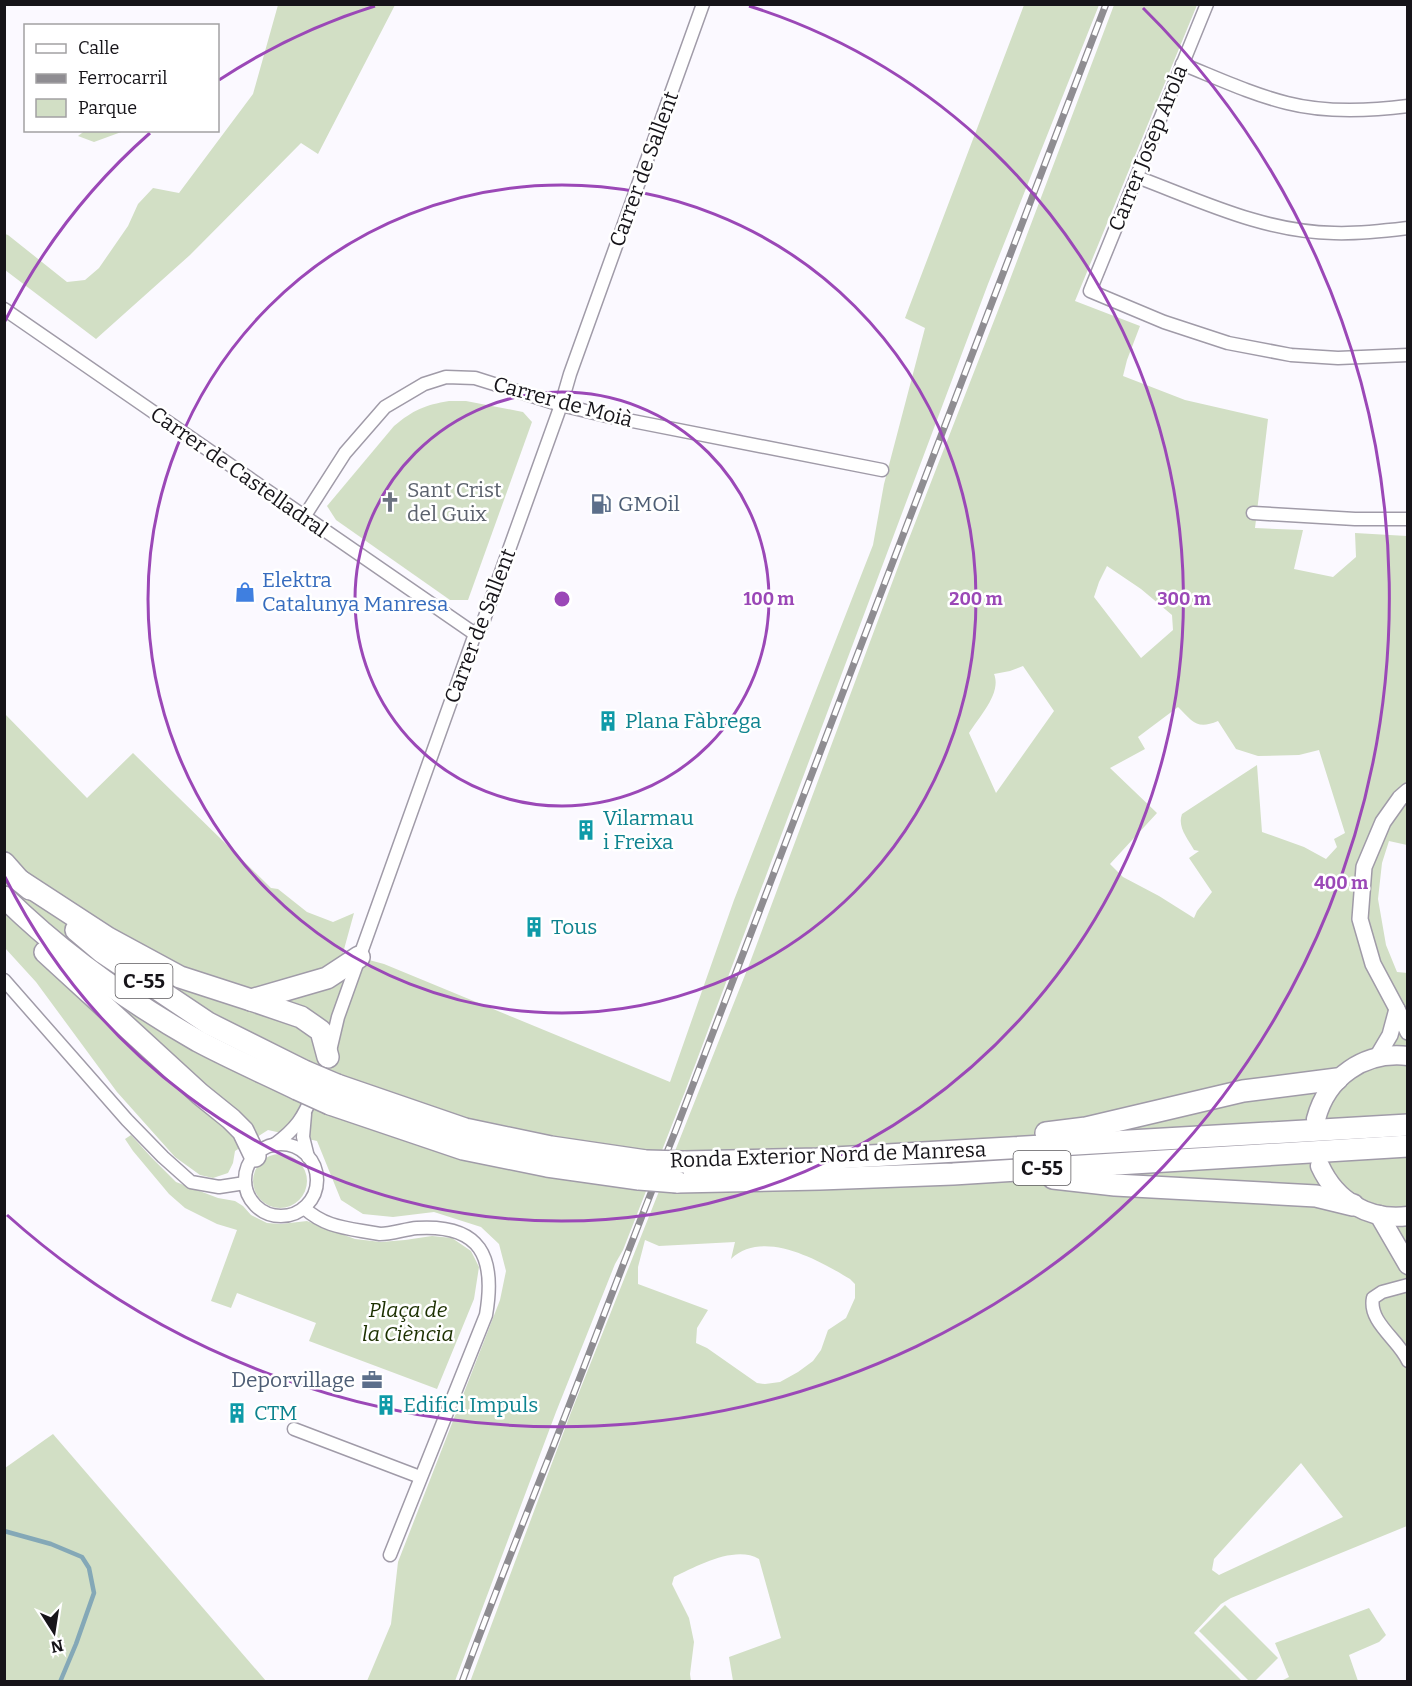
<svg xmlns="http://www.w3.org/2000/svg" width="1412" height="1686" font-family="Bitter,serif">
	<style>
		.green { fill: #d2dfc5; fill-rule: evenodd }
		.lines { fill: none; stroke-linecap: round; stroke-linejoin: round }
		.stream { stroke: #84a8b7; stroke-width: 4.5 }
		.minor-casing { stroke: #a09ba8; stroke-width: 15 }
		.tertiary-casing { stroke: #a09ba8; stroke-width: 18 }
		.secondary-casing { stroke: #a09ba8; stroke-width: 21 }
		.trunk-casing { stroke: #a09ba8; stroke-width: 24 }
		.minor { stroke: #fff; stroke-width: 12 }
		.tertiary { stroke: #fff; stroke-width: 15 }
		.secondary { stroke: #fff; stroke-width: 18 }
		.trunk { stroke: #fff; stroke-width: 21 }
		.rail-casing { stroke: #8f8d92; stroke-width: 7 }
		.rail { stroke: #fff; stroke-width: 4.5; stroke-dasharray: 14; stroke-linecap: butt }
		.trunk-bridge-casing { stroke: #a09ba8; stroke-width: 24; stroke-linecap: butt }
		.trunk-bridge { stroke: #fff; stroke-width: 21 }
		.ring { fill: none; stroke: #9b48b7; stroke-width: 3 }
		.labels { text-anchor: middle; stroke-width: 5; stroke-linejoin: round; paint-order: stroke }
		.shield { fill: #fff; stroke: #5c5a5e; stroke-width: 1.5 }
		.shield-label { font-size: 20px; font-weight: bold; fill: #161419 }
		.street-label { font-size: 21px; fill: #161419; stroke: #fff }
		.worship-label { font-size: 21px; fill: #5b616d; stroke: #fff; text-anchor: start }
		.service-label { font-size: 21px; fill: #4e5e75; stroke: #fff; text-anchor: start }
		.shop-label { font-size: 21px; fill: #366cbe; stroke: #fff; text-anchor: start }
		.culture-label { font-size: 21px; fill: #0d838f; stroke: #fff; text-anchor: start }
		.park-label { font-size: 21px; font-style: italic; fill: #1c3001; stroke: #fff }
		.centre { fill: #9b48b7; stroke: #fff; stroke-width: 3 }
		.ring-label { font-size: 18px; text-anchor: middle; font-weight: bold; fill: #9b48b7; stroke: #fff; stroke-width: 5; stroke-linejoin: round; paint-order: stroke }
	</style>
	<rect width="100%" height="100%" fill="#fbf9ff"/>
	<!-- green -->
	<g class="green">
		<path d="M278,5H395L318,154L301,143L190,255L96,339L5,270V234L8,235L67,282L85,280L99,268L128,226L138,204L153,188L179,193L253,94Z"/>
		<path d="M1024,5H1099L988,284L686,1089L623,1250L615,1264L556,1412L455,1681H367L391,1624L398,1562L500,1300L506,1271L499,1244L481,1227L434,1212L393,1217L363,1214L341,1200L317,1141L268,1130L235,1151L233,1163L228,1173L213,1178L200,1175L175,1157L117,1092L36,982L5,948V714L87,798L133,753L271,888L278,889L307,912L333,922L354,913L343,953L384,964L670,1082L734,900L873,545L884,484L925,328L905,318Z"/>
		<path d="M1114,5H1197L1075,301L1140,326L1127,360L1123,376L1185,400L1268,419L1255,528L1303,530L1294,569L1333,577L1356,557L1355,533L1407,536V845L1389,841L1382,863L1378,899L1386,945L1397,972L1408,973L1407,1526L1231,1598L1221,1604L1194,1633L1242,1681H733L729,1657L781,1638L759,1559C735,1545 697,1566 674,1577L672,1584L689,1618L694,1642L690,1674L691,1681L470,1682L570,1415L749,965L901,559L1006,290ZM1107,566L1141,589L1172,615L1173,630L1141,658L1094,597L1099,582ZM1023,666L1054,711L996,793L969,733C979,717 1002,693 994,674L1010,671ZM1178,707C1193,722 1197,730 1218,721L1236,749L1258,756L1299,755L1319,750L1345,833L1334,839L1337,847L1326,859L1304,847L1262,832L1257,765L1182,814C1177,827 1188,839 1194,850L1199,851L1189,858L1212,892L1197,911L1194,918L1159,896L1123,877L1110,864L1157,813L1110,768L1145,749L1138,737ZM645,1240L659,1246L735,1242L731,1259C763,1228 820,1261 850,1279L855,1284V1298L846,1318L828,1330L821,1350L813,1361L798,1372L780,1382L765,1384L757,1383L707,1348L696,1343L697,1328L708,1310L638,1284V1267ZM1301,1463L1343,1517L1219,1575L1212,1570L1214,1559Z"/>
		<path d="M86,130H124V131L94,142L78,136Z"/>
		<path d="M449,401H466L523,412L532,422L468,600H450L336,520L327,506L394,426C413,410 425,405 449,401Z"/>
		<path d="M131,1135L151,1157L176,1182L218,1198L235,1201L243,1206L251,1215L267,1223L281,1224L307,1221L355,1239L381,1242L405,1240L432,1236L452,1238L471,1251L479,1267L474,1299L437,1389L309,1341L316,1323L237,1293L231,1308L211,1301L237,1230L217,1224L185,1208L169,1194L133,1151L125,1139Z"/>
		<circle cx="280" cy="1181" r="27"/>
		<path d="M53,1434L266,1681H5V1468Z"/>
		<path d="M1225,1605L1278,1658L1255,1681H1249L1199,1631Z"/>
		<path d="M1369,1608L1386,1635L1379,1642L1349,1655L1358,1681H1281L1289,1677L1275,1643Z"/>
	</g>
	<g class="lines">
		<!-- stream -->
		<path class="stream" d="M4,1531L51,1544L82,1557L89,1568L94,1593L76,1644L60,1682"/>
		<!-- minor casing -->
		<g class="minor-casing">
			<g id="minor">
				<path d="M1207,4L1090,291L1164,322L1228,343L1291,355L1338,358L1408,355"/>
				<path d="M1182,64C1217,78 1251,94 1287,103C1326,113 1369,111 1408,106"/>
				<path d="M1137,177C1201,201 1264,232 1334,233C1359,234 1383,231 1408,228"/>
				<path d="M4,309L475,634"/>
				<path d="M1253,513L1355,519H1408"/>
				<path d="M304,517L345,453L385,407L424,384L446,377L475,378L561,405L607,416L882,470"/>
				<path d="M4,980L127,1120L163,1157L191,1182L219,1187L245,1183"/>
				<path d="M330,1051L338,1017L475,634L482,625L561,405L570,374L703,4"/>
				<path d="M305,1114L303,1137L308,1157"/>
				<circle cx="281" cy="1180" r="36"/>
				<path d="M274,1145C297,1128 303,1118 314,1092"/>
				<path d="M304,1208C322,1224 338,1227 362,1231C368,1232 374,1233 380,1234C392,1234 405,1229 417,1228C481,1224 496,1257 486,1315L390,1555"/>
				<path d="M1408,1285L1382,1292L1373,1298C1368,1322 1399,1340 1408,1361"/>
				<path d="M294,1429L420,1477"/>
			</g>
		</g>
		<!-- tertiary casing -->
		<g class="tertiary-casing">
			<g id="tertiary">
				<path d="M1408,791L1400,798L1383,822L1364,867L1360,919L1373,964L1397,1009L1408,1032"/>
				<path d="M1377,1057L1390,1035L1397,1009"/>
			</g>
		</g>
		<!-- secondary casing -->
		<g class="secondary-casing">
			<g id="secondary">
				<path d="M1316,1119C1327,1077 1364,1051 1408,1056"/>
				<path d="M1320,1166C1336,1201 1369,1221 1408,1216"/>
				<path d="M1379,1215L1408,1265"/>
			</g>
		</g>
		<!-- trunk casing -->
		<g class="trunk-casing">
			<g id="trunk">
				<path d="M4,863L19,880L30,889"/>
				<path d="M19,880L108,938L180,977L251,1000L327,978L359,957"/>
				<path d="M4,897C62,954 128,1001 198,1041C230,1058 264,1073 297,1089"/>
				<path d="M76,930L102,952L208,1023L304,1071"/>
				<path d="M45,952L200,1094L231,1119L243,1131L255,1156"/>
				<path d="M251,1000L301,1017L321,1031L328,1057"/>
				<path d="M337,1085L465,1129L551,1147L646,1161"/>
				<path d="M330,1104L463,1149L547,1166L639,1179"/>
				<path d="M1046,1133L1086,1128L1243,1091L1337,1079"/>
				<path d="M684,1162L817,1159L1408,1125"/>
				<path d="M1053,1178L1115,1185L1316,1196L1353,1205"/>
				<path d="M677,1182L820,1179L953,1174L1408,1146"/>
			</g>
		</g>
		<!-- minor -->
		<use href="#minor" class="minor"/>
		<!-- tertiary -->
		<use href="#tertiary" class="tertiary"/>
		<!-- secondary -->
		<use href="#secondary" class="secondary"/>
		<!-- trunk -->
		<use href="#trunk" class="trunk"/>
		<!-- rail casing -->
		<g class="rail-casing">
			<path id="rail" d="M462,1682C491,1603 522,1525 553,1447C594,1342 633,1237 675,1132L1106,4"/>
		</g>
		<!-- rail -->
		<use href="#rail" class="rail"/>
		<!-- trunk-bridge casing -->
		<g class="trunk-bridge-casing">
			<g id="trunk-bridge">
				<path d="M304,1071L337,1085"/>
				<path d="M297,1089L330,1104"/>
				<path d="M646,1161L684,1162"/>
				<path d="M639,1179L677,1182"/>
			</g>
		</g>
		<!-- trunk-bridge -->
		<use href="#trunk-bridge" class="trunk-bridge"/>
	</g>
	<!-- distance rings -->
	<g class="ring">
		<circle cx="562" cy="599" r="207"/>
		<circle cx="562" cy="599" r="414"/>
		<path d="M5 321A622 622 0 0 1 150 133M219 80A622 622 0 0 1 375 6M749 6A622 622 0 1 1 5 877"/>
		<path d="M1143 8A829 829 0 0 1 7 1215"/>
	</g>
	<!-- icons -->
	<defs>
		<g id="church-bare" transform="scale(1.62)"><path d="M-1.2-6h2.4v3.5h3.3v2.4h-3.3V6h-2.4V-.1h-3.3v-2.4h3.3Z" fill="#6b7280" stroke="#fff" stroke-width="2.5" paint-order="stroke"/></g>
		<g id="fuel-bare" transform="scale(1.62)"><path d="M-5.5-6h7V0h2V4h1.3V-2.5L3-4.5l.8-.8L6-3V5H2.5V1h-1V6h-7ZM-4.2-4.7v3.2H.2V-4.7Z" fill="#5c6f8a" stroke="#fff" stroke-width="2.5" paint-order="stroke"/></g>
		<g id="shop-bare" transform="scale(1.62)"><path d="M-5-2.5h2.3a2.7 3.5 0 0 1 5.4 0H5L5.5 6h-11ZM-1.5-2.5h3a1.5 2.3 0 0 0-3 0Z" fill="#3f7fe0" stroke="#fff" stroke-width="2.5" paint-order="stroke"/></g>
		<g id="building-bare" transform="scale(1.62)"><path d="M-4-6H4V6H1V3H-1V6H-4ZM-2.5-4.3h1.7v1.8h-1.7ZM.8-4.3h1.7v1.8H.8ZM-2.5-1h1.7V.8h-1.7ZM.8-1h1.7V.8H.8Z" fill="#0f9aa8" stroke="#fff" stroke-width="2.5" paint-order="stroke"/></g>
		<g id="office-bare" transform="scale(1.62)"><path d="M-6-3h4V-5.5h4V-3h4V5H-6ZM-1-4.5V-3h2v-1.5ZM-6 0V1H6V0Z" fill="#5c6f8a" stroke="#fff" stroke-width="2.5" paint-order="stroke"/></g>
	</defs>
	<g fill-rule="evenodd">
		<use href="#church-bare" x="390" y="502"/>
		<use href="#fuel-bare" x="601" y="504"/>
		<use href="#shop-bare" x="245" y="592"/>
		<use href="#building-bare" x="608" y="721"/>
		<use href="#building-bare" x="586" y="830"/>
		<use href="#building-bare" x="534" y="927"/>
		<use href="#office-bare" x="372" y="1380"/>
		<use href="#building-bare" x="386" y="1405"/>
		<use href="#building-bare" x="237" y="1413"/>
	</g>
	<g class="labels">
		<!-- shield labels -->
		<g class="shield">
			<rect x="115.5" y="964" width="57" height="34" rx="4.5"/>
			<rect x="1013.5" y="1151" width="57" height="34" rx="4.5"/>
		</g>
		<g class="shield-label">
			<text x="144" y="988">C-55</text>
			<text x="1042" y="1175">C-55</text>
		</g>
		<!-- street labels -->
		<g class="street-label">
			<text transform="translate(1148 148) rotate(-68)" y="7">Carrer Josep Arola</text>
			<text transform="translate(644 169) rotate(-70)" y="7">Carrer de Sallent</text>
			<text transform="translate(563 402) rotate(15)" y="7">Carrer de Moià</text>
			<text transform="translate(239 472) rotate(35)" y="7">Carrer de Castelladral</text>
			<text transform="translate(480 626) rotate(-69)" y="7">Carrer de Sallent</text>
			<text transform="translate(828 1155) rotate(-2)" y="7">Ronda Exterior Nord de Manresa</text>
		</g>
		<!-- worship labels -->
		<g class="worship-label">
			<text x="407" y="497">Sant Crist<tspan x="407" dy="24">del Guix</tspan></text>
		</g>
		<!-- service labels -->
		<g class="service-label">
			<text x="618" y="511">GMOil</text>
			<text x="355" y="1387" text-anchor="end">Deporvillage</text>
		</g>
		<!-- shop labels -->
		<g class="shop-label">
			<text x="262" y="587">Elektra<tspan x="262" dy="24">Catalunya Manresa</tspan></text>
		</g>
		<!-- culture labels -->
		<g class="culture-label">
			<text x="625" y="728">Plana Fàbrega</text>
			<text x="603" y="825">Vilarmau<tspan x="603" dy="24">i Freixa</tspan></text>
			<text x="551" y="934">Tous</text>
			<text x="403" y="1412">Edifici Impuls</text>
			<text x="254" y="1420">CTM</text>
		</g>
		<!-- park labels -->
		<g class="park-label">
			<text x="408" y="1317">Plaça de<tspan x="408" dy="24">la Ciència</tspan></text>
		</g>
	</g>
	<circle cx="562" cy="599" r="9" class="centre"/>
	<g class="ring-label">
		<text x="769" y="605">100 m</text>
		<text x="976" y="605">200 m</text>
		<text x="1184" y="605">300 m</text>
		<text x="1341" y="889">400 m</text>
	</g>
	<!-- border -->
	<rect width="1412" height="1686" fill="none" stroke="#161419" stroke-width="12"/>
	<!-- legend -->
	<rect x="24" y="24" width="195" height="108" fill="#ffffff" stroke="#a2a1a3" stroke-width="1.5"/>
	<rect x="36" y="44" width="30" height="9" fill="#ffffff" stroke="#a2a1a3" stroke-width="1.5"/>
	<text x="78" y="54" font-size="18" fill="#161419">Calle</text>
	<rect x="36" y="74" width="30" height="9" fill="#8f8d92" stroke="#a2a1a3" stroke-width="1.5"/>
	<text x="78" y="84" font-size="18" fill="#161419">Ferrocarril</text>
	<rect x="36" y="99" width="30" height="18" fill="#d2dfc5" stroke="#a2a1a3" stroke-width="1.5"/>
	<text x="78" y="114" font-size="18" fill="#161419">Parque</text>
	<!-- north arrow -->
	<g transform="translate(54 1632) rotate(168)" stroke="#ffffff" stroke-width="4.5" paint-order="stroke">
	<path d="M0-4.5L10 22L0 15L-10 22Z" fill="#161419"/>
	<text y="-9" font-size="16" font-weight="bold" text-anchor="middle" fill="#161419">N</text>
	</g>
</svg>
